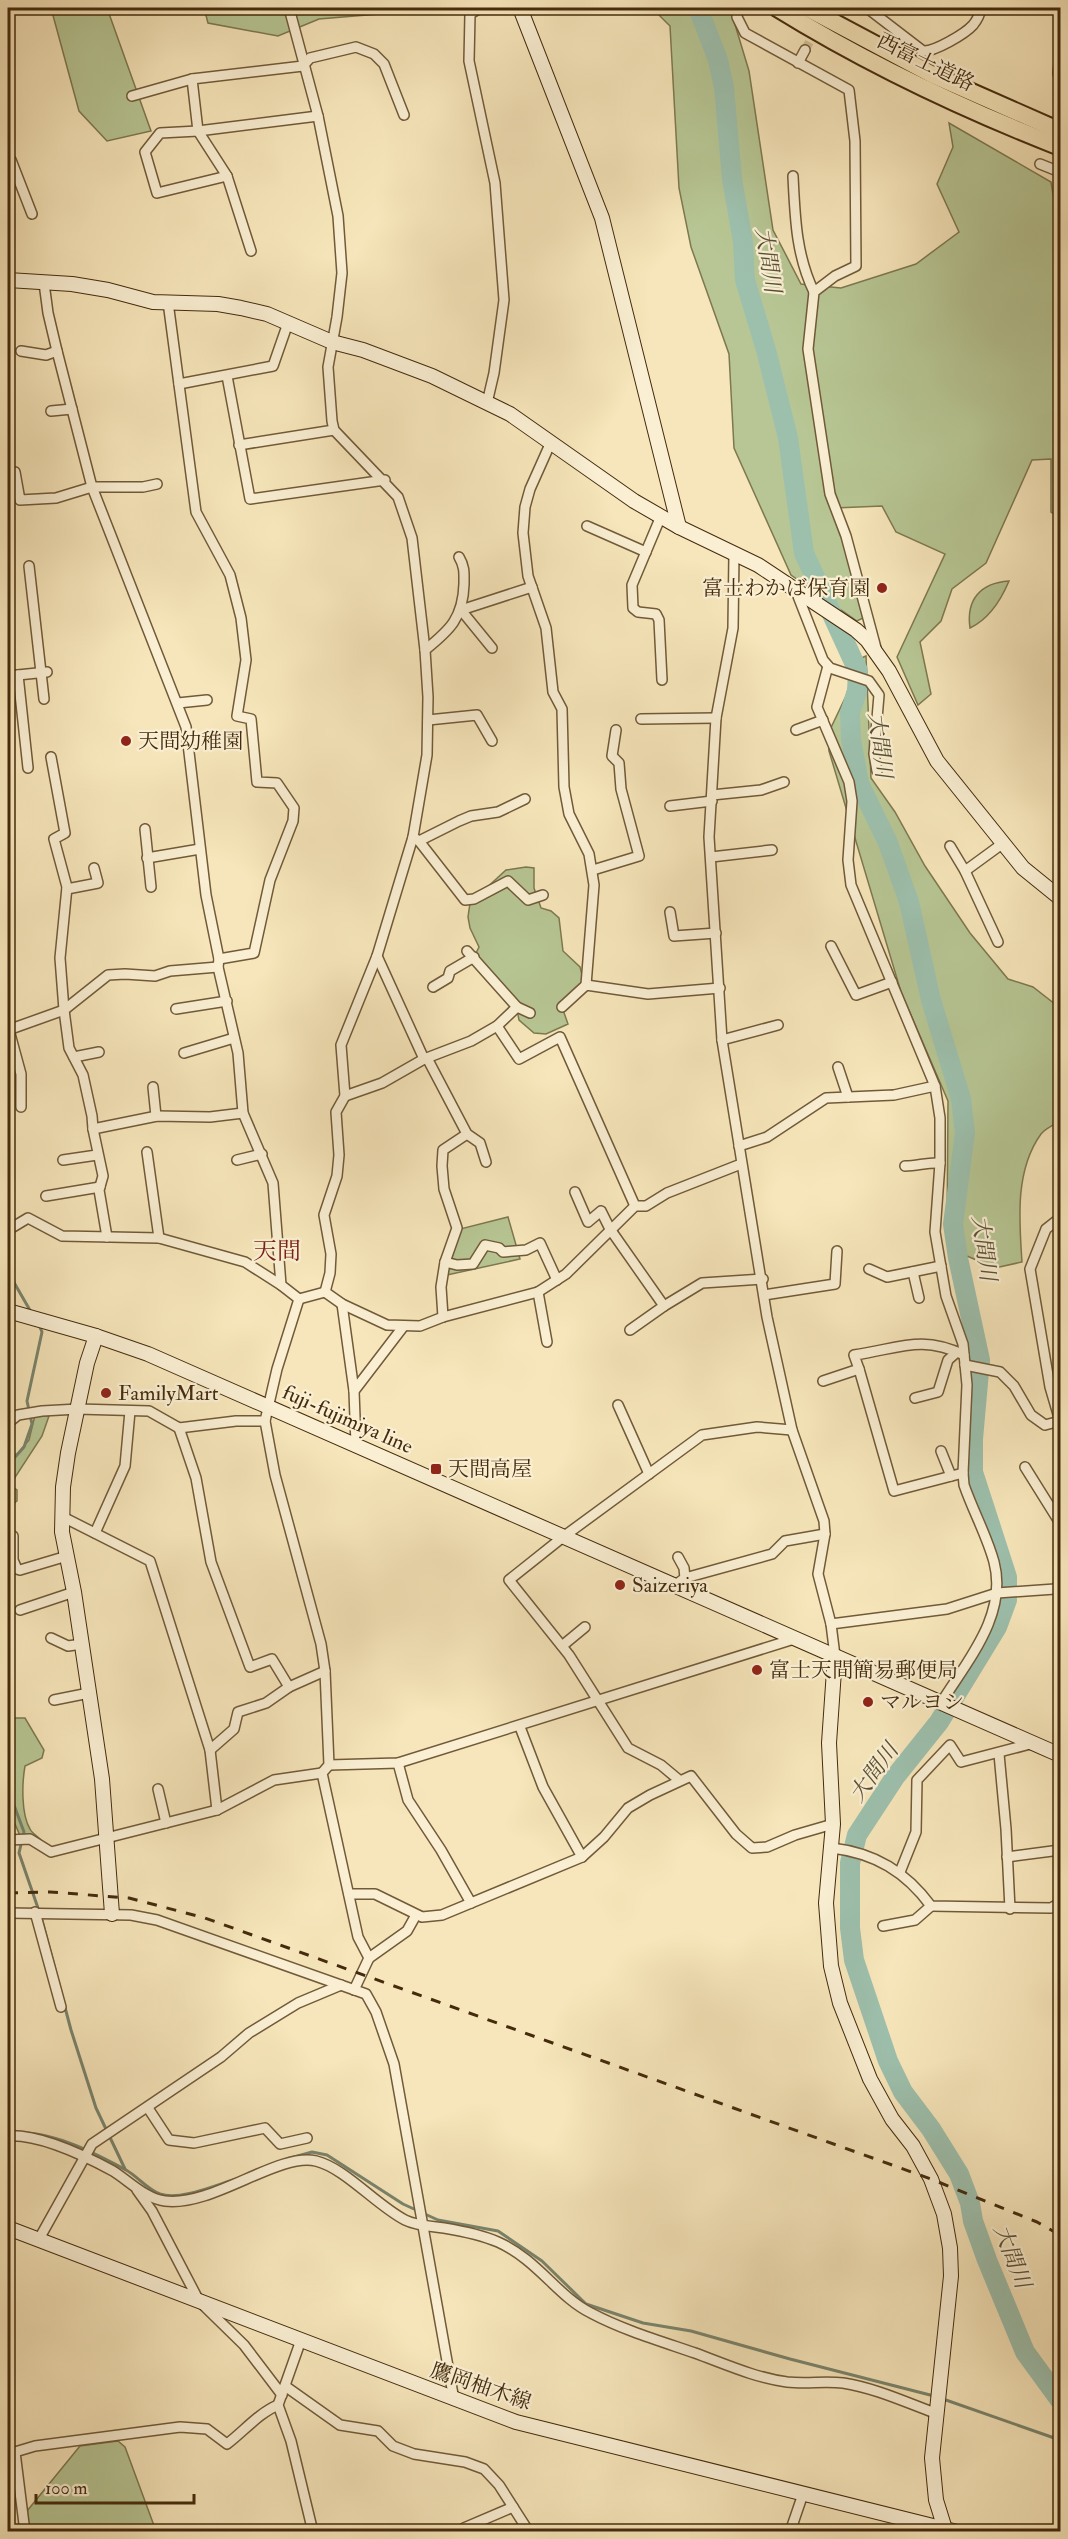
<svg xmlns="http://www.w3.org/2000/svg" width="1068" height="2539" font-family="'IM FELL Double Pica','Noto Serif JP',serif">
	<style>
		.green { fill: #b7c694; stroke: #7e7850; stroke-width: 1.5 }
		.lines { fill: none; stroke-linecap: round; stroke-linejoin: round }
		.stream { stroke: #79846d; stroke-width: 3 }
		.river { stroke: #9dc0ad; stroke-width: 20 }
		.street-tunnel { stroke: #d3c198; stroke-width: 9; stroke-dasharray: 9 4.5; stroke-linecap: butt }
		.street-casing { stroke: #715a38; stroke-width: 12 }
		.secondary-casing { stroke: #442b0d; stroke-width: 16 }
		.highway-casing { stroke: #442b0d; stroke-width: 20 }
		.street { stroke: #faefd3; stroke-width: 9 }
		.secondary { stroke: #faefd3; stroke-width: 14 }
		.highway { stroke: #f7e6bb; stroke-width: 16 }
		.rail { stroke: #442b0d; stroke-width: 3; stroke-dasharray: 10 10; stroke-linecap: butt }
		.poi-dot { fill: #8f2418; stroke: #faefd3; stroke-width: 2 }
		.labels { text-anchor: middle; stroke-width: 4.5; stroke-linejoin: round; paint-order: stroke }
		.street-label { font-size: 21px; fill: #442b0d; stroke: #faefd3 }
		.poi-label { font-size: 21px; fill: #442b0d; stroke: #faefd3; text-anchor: start }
		.water-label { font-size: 22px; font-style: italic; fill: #5a5035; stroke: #faefd3 }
		.quarter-label { font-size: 24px; fill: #7a1f14; stroke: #faefd3 }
	</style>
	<rect width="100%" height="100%" fill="#f7e6bb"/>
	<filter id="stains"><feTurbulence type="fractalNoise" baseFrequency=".00333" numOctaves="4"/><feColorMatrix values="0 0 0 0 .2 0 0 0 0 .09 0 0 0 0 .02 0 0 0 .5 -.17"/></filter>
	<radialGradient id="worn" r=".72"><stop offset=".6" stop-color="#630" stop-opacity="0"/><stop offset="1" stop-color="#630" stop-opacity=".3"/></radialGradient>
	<!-- green -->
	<g class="green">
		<path d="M51,8H107L151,131L107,141L79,111Z"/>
		<path d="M204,8H387L390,13L319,19L278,36L208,23Z"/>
		<path d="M652,8H730L749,71L773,230L801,284L841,288L916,264L959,232L937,184L953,147L949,123L1051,182L1060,234V518L1051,512V459L1032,460L986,563L952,589L941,621L920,642L931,694L918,705L897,657L945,554L896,532L882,506L835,508L863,618L857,621L791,575L734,448L729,354L691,247L679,188L670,26Z"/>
		<path d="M1009,581C1001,600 989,619 970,628C966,600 980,583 1009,581Z"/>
		<path d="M866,656L871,778L895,812L925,866L970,933L1008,979L1033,987L1060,1008V1120C1055,1125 1046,1128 1041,1134C1015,1170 1019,1219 1022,1262L995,1268L960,1253L947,1240L948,1101L901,992L829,751L828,734L846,696L857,660Z"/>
		<path d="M526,867L534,868V888L541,908L551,911L559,918L563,951L580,967L584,982L562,1007L568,1024L546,1034L534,1033L519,1020L515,1000L474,957L479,947L470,928L468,917L470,903L506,870Z"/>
		<path d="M508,1217L520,1259L447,1275L460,1229Z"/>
		<path d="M35,1415L49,1416L42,1436L10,1485L17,1490V1501L8,1508V1455L17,1454L29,1440Z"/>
		<path d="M8,1715L11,1718H25L44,1750L42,1758L25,1766C22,1783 21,1814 30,1829C32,1833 37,1836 40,1839L33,1841L21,1838L12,1817L8,1816Z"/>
		<path d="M118,2441L125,2447L156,2531H29L27,2511L80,2446Z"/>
	</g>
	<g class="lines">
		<!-- stream -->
		<g class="stream">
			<path d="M8,1272L31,1312"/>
			<path d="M8,1465L24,1447L32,1424L27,1401L42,1332L39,1325"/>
			<path d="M8,1789L24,1832L19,1853L39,1911"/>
			<path d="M41,1917L71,2030L96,2108L125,2169"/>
			<path d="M23,2133C56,2133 96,2154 126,2170C137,2176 147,2189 160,2194C180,2201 216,2185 236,2179"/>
			<path d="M287,2159L312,2152L327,2155L403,2204L438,2220L498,2231L542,2261L586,2304L643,2323L691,2331L790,2359L934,2396"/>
			<path d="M943,2399L1060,2440"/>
		</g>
		<!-- river -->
		<path class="river" d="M698,8L718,60L724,87L732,179L743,242L745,280L766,350L788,438L804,553L858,671L857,691L850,713L851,739L859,783L888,843L909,902L931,1000L961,1099L965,1133L953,1224L958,1258L980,1360L973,1439V1472L1007,1577V1600L997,1627L939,1722L895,1777L857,1835L850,1863V1928L854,1960L888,2061L903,2092L931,2129L959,2174L970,2203L973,2221L987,2260L1025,2352L1060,2400"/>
		<!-- street-tunnel -->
		<path class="street-tunnel" d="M805,50L828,8"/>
		<!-- street casing -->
		<g class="street-casing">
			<g id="street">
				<path d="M289,8L318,116L338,216L342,273L337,317L328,367L332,421L334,430L398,497L412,538L425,650L428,697L427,755L413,837L377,956L341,1045L345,1096L336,1112L339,1155L337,1176L324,1215L331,1254L330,1273L325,1292"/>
				<path d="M480,8L470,14L469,61L495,183L504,300L494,373L487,403"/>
				<path d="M738,8L737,17L745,33L849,90L855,141L856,266L835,276L814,292L808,349L830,494L846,536L876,648"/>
				<path d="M867,8L923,51C934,52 965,34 973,25C978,19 980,14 981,8"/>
				<path d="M1060,57L1058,73L1060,80"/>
				<path d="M798,63L805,50"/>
				<path d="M132,96L192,79"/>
				<path d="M8,162L11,160L32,214"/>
				<path d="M1040,164L1060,172"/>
				<path d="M227,176L157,193L145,152L160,133L198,131L318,116"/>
				<path d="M793,176C795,217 796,255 814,292"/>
				<path d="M251,251L227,176L198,131L192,79L303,66L310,58L356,47L374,54L384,64L404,115"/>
				<path d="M44,283L48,313L57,351L92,487L186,727L206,895L219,959L218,967L238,1053L243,1113L273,1183L281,1285L299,1299"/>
				<path d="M168,302L196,512L230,575L241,618L246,660L237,716L251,719L257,782L277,783L294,808L293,821L270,880L254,953L219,959"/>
				<path d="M21,351L46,355L57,351"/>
				<path d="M227,376L250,499L385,480"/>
				<path d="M179,384L273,366L288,323"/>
				<path d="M51,411L72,409"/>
				<path d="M551,442L530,489L525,507L523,533L528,576L546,628L553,692L562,709L564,787L569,814L589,854L594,885L586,985"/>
				<path d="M239,445L334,430"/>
				<path d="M15,472L20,500L56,498L92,487H143L157,484"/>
				<path d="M661,516L632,585L633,608L638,612L656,614L659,620L662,680"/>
				<path d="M587,526L646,552"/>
				<path d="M734,553L733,628L716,718L709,837L722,1040L767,1317L792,1430L824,1521L825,1534L818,1574L831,1624L835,1656"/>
				<path d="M29,566L44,699"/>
				<path d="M796,591L823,660L830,668L869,681L879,695L874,754L877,771"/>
				<path d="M492,648L461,610L532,587"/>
				<path d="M425,650C450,630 463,618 464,584C464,574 465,567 459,557"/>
				<path d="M828,666L817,707L849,782L852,801L848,860L851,885L935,1086L940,1118V1163L935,1232L946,1296L963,1344L967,1385L963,1473L964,1485C973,1511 987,1536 994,1562C1008,1615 967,1661 941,1703"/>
				<path d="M18,675L28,768"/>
				<path d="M8,676L47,672"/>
				<path d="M178,703L207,700"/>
				<path d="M641,719L716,718"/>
				<path d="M428,720L477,715L492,741"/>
				<path d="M796,730L823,720"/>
				<path d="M51,757L65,833L54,839L67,887L60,958L64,1010L69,1048L83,1075L92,1116L93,1129L103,1176L99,1190L107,1237"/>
				<path d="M712,795L761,790L784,782"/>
				<path d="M670,806L712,801"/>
				<path d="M145,829L151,887"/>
				<path d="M413,837L419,841L465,900L474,899L508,881L528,900L543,895"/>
				<path d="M419,841L459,821L471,816L498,812L525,799"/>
				<path d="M950,846L965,871L998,942"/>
				<path d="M711,857L772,850"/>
				<path d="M147,858L200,849"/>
				<path d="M593,870L639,856L621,789L619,763L612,756L616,730"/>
				<path d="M965,871L1002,844"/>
				<path d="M67,889L98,883L94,868"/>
				<path d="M670,912L674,936L716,933"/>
				<path d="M831,946L856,995L892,982"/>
				<path d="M467,951L517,1007"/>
				<path d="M377,956L424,1059"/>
				<path d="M433,987L448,978L450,971L474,957"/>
				<path d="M562,1007L586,985L648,994L720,988"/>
				<path d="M176,1009L227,1001"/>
				<path d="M497,1026L519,1059L560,1037L635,1206"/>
				<path d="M8,1030L64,1010L108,975L125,974L155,976L170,971L218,967"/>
				<path d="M9,1030L21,1074V1107"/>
				<path d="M722,1040L778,1025"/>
				<path d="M184,1053L234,1038"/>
				<path d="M74,1057L99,1052"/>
				<path d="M427,1058L467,1134L480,1143L486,1162"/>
				<path d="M838,1067L848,1097"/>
				<path d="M153,1087L156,1116"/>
				<path d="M345,1096L382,1083L424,1059L471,1041L497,1026L517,1007L530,1013"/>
				<path d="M93,1129L157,1116L210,1117L243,1113"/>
				<path d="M739,1146L767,1137L826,1098L894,1095L935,1086"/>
				<path d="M147,1152L159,1238"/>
				<path d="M63,1160L97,1155"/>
				<path d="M237,1160L262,1154"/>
				<path d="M905,1166C918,1166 927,1162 940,1163"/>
				<path d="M575,1192L588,1222L601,1211L610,1229L664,1306L630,1330"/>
				<path d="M46,1196L100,1187"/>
				<path d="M1060,1218L1046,1229L1030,1269L1050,1387L1060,1421"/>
				<path d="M8,1230L28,1218L62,1236L159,1238L245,1262L281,1285"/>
				<path d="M445,1262L457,1265L473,1264L485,1245L499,1248L503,1252L526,1250L540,1243L557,1280"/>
				<path d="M869,1269L887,1277L941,1266"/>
				<path d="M913,1272L919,1298"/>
				<path d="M538,1292L547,1342"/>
				<path d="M764,1295L835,1284L837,1251"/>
				<path d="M299,1299L277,1369L265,1421L275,1475L321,1644L325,1671L329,1765L322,1773L358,1937L369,1958L354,1990"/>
				<path d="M299,1299L325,1292L342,1304L387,1325L420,1326L443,1317L538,1292L566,1274L635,1206H646L667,1193L741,1164"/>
				<path d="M342,1304L354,1391"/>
				<path d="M664,1306L702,1283L763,1279"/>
				<path d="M443,1317L441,1287L445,1262L457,1228L444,1189L442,1166L443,1150L467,1134"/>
				<path d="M965,1365L1000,1372L1014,1386L1031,1415L1045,1425L1060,1421"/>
				<path d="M859,1369L894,1491L963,1473"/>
				<path d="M823,1381L859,1369L854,1355C898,1349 921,1334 964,1355"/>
				<path d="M915,1398L938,1392L948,1360L957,1352"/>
				<path d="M618,1405L649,1474"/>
				<path d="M8,1423L18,1415L42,1411L78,1409L149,1411L179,1428L236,1421H265"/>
				<path d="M179,1428L196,1478L211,1562L250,1667L272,1659L289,1687"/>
				<path d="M356,1445L354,1391L403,1327"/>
				<path d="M941,1451L951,1476"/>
				<path d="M1025,1467L1060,1523"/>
				<path d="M63,1517L150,1561L210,1750L217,1810"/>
				<path d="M95,1533L125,1466L130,1411"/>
				<path d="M13,1536V1560L17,1569L20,1570L67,1556"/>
				<path d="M678,1557L684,1568L685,1578"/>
				<path d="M674,1586L685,1578L772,1554L785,1541L825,1534"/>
				<path d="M20,1610L74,1592"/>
				<path d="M831,1624L947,1609L997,1593L1055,1589L1060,1583"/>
				<path d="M51,1638L68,1646L82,1644"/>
				<path d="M562,1646L585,1627"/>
				<path d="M54,1700L89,1693"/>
				<path d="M520,1727L543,1787L582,1857"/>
				<path d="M210,1750L234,1729L238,1712L266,1703L289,1687L325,1671"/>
				<path d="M999,1754L1006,1829L1010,1909"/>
				<path d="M398,1763L408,1800L441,1850L471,1903"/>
				<path d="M329,1765L398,1763L794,1639"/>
				<path d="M679,1780L661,1765L628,1748L569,1655L509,1580L563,1537L702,1435L757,1427L792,1430"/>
				<path d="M158,1789L166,1823"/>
				<path d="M8,1840L30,1839L51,1852L217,1810L274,1780L322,1773"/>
				<path d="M832,1848C875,1853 906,1872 931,1906L1051,1908L1060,1903"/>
				<path d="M1007,1857L1060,1850"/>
				<path d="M900,1872L916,1832L917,1780L950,1745L961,1762L1034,1743"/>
				<path d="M349,1894H375L422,1917L442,1915L582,1857L604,1837L628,1808L650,1795L691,1776L736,1834L752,1848L767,1847L795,1835L833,1824"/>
				<path d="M35,1912L61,2007"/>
				<path d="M8,1913L131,1915L157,1920L366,1994L376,2012L394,2064L454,2400"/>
				<path d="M883,1926L915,1920L931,1906"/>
				<path d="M369,1958L407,1931L416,1915"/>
				<path d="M148,2108L169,2140L194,2143L265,2128L280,2144L307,2138"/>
				<path d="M8,2136C39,2134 85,2156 113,2171C129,2181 146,2199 165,2201C213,2207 278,2152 316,2161C345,2168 376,2205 405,2220C417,2226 431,2226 444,2228C462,2231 482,2235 498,2242C538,2260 557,2296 591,2313C623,2330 660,2341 695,2353C725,2364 756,2378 787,2382C806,2384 825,2381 843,2383C875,2388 905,2402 935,2413"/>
				<path d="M137,2190L152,2211L199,2301L244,2345L282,2395"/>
				<path d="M39,2239L92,2144L221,2057L249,2033L298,2003L341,1985"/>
				<path d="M301,2340L278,2405L291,2441L313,2532"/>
				<path d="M285,2386L340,2425L378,2431L393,2446L414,2454L465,2462L484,2469L499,2485L529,2532"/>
				<path d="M464,2528L513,2507"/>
				<path d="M25,2532L15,2452L35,2446L180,2427L207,2429L227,2444C244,2431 259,2413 278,2405"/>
				<path d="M790,2532L803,2494"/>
			</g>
		</g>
		<!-- secondary casing -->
		<g class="secondary-casing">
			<g id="secondary">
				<path d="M520,8L602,218L679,527"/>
				<path d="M8,280L72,284L108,290L153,302L218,304L241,308L267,314L332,342L363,350L432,376L510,414L634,501L679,527L758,565L856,630L867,640L889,671L937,761L1023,868L1060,898"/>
				<path d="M8,1311L96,1336L148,1354L1060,1755"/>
				<path d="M96,1336L87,1363L68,1453L63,1487L62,1532L74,1592L102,1779L112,1914"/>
				<path d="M835,1656L829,1743L833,1824L826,1903L831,1966L840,2003L870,2079L892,2119L913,2146L931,2179L944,2214L950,2248L951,2276L932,2458L936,2500L945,2529"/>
				<path d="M8,2228L516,2422L957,2532"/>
			</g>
		</g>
		<!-- highway casing -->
		<g class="highway-casing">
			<g id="highway">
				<path d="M777,8C866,63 963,109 1060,147"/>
				<path d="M807,8L933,75L1060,131"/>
			</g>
		</g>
		<!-- street -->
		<use href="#street" class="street"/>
		<!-- secondary -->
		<use href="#secondary" class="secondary"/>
		<!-- highway -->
		<use href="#highway" class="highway"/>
		<!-- rail -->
		<path class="rail" d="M8,1893L50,1892L129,1898L205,1918L931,2179L1037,2222L1060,2235"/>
	</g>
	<!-- markers -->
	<g class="poi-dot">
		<circle cx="882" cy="588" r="6"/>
		<circle cx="126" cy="741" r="6"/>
		<circle cx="106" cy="1393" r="6"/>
		<rect x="430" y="1463" width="12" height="12" rx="3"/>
		<circle cx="620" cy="1585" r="6"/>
		<circle cx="757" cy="1670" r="6"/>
		<circle cx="868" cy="1702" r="6"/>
	</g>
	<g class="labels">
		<!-- street labels -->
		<g class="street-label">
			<text transform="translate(926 62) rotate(26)" y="7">西富士道路</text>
			<text transform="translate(348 1419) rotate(24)" y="7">fuji-fujimiya line</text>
			<text transform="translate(481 2386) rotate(19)" y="7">鷹岡柚木線</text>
		</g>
		<!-- poi labels -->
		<g class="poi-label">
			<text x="870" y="595" text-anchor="end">富士わかば保育園</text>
			<text x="138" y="748">天間幼稚園</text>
			<text x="118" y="1400">FamilyMart</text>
			<text x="448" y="1476">天間高屋</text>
			<text x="632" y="1592">Saizeriya</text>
			<text x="769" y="1677">富士天間簡易郵便局</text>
			<text x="880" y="1709">マルヨシ</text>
		</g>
		<!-- water labels -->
		<g class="water-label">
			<text transform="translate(769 260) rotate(81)" y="8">大間川</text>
			<text transform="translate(881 745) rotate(83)" y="8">大間川</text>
			<text transform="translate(985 1248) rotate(82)" y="8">大間川</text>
			<text transform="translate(873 1772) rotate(-54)" y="8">大間川</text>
			<text transform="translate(1013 2256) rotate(69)" y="8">大間川</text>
		</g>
		<!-- quarter labels -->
		<g class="quarter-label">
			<text x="277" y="1259">天間</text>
		</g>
	</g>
	<!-- margin -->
	<rect width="1068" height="2539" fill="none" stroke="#f7e6bb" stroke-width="30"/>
	<rect x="9" y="9" width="1050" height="2521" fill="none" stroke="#442b0d" stroke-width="3"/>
	<rect x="15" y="15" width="1038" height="2509" fill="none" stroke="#442b0d" stroke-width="1.5"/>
	<!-- scale -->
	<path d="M36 2494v9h158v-9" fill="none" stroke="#442b0d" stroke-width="3"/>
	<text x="45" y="2494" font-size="18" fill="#442b0d" stroke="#faefd3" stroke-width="4.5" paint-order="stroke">100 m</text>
	<rect width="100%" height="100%" filter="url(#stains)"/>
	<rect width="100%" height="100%" fill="url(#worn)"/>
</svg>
